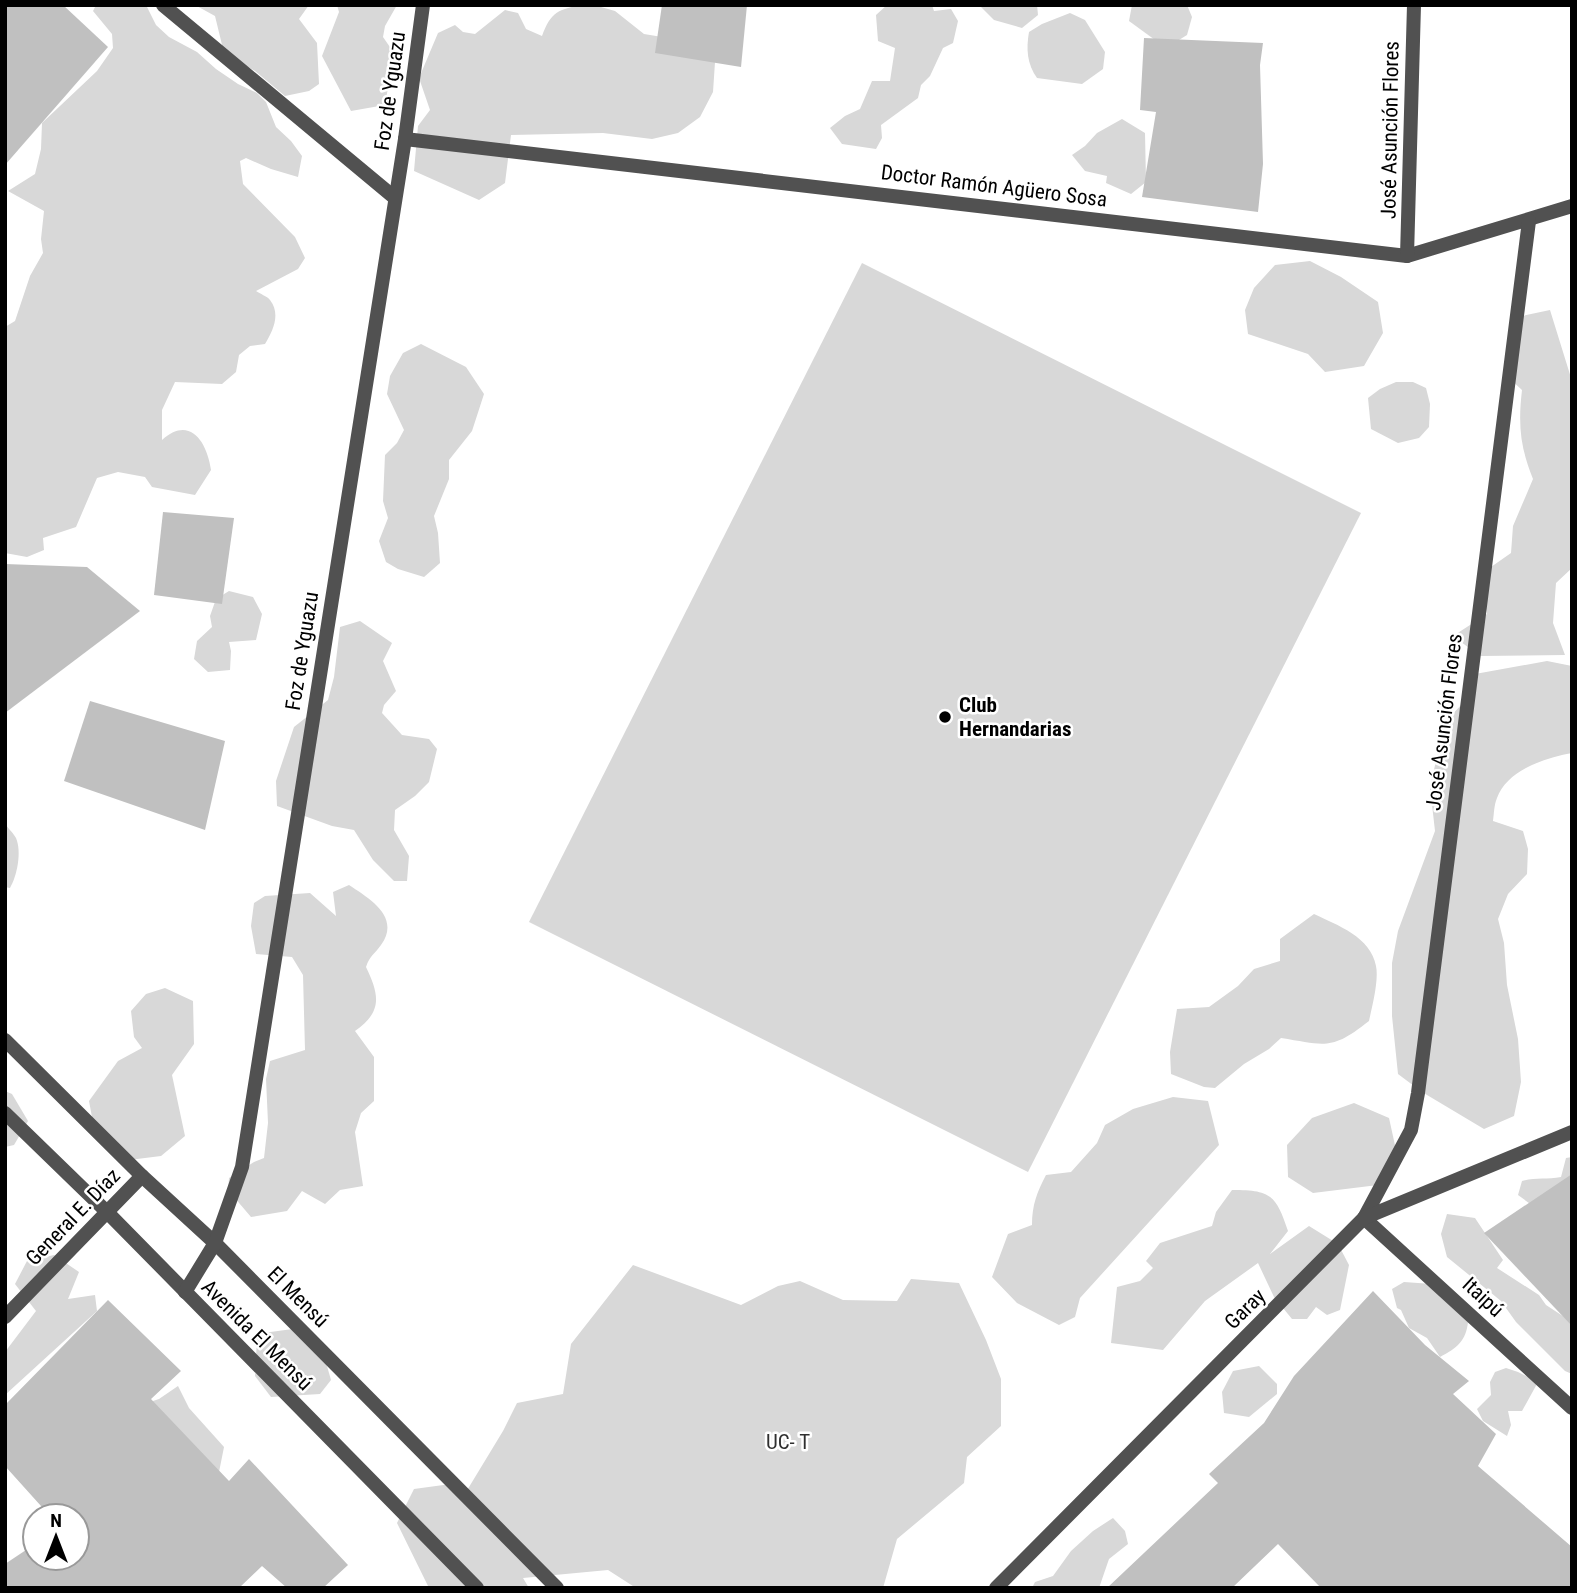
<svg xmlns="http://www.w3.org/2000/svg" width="1577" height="1593" font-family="'Roboto Condensed',sans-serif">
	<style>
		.green { fill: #d8d8d8 }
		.building { fill: #c0c0c0 }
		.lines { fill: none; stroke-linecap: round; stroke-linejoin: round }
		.minor { stroke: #515151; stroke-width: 14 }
		.poi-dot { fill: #000; stroke: #fff; stroke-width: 2.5 }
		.labels { text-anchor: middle; stroke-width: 5; stroke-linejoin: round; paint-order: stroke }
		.street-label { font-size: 21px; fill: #000; stroke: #fff }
		.poi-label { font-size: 21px; font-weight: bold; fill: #000; stroke: #fff; text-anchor: start }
		.park-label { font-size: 21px; fill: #2f2f2f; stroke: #fff }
	</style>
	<rect width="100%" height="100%" fill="#fff"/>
	<!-- green -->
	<g class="green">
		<path d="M96,5H146L156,25L169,37L197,52L216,69L238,84L257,93L266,102L276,127L291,141L302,156L298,177L271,169L246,158L240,161L243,184L295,237L305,258L298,269L256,291C260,294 267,296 270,300C281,314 273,331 265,344L250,346L239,355L236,372L222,384L175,382L162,410V440C190,415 207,442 211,470L195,495L152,487L145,477L118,472L97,478L76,527L43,538L44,550L27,557L5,553V327L15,321L30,276L43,253L41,239L44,211L8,191L35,174L41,149L42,123L97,71L113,48L112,34L93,11Z"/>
		<path d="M195,5H309L299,19L317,43L319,84L309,91L285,96L255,71L224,53L215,16Z"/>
		<path d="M337,5H397L385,26L383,37L394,53L385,105L351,111L322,56L339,12Z"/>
		<path d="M583,5H594L615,11L644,34L668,38L715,62L713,92L700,117L678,133L652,139L603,133L511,135L505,183L479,200L414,171L418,126L430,110L419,78L438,33L455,25L463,32L475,34L505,10L518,13L526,29L542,36C551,12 558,9 583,5Z"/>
		<path d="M932,5L934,11L951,9L958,21L953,43L943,48L930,76L921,85L918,98L881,125L882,138L876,149L842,144L830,128L845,116L860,109L872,81H890L895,48L878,41L876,15L887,5Z"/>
		<path d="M979,5H1037L1038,15L1022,28L994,20Z"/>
		<path d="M1132,5H1187L1192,17L1187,35L1166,48L1129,21Z"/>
		<path d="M1070,13L1085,20L1105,52L1103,69L1082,84L1037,78C1027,64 1026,49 1029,32L1042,24Z"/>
		<path d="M1122,119L1145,133L1146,182L1131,194L1106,183L1107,176L1085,171L1072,155L1085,146L1097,133Z"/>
		<path d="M1310,261L1341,277L1378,302L1383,333L1364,366L1325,372L1308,354L1248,334L1245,310L1254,288L1275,265Z"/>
		<path d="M862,263L1361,513L1028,1172L529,922Z"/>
		<path d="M1550,310L1572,381V568L1556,583L1553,623L1565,655L1480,656L1453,636L1487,614L1481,574L1511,553L1513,526L1533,479C1520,447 1518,424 1522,390L1510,379L1513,318Z"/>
		<path d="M421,344L466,367L484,394L472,431L449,460V479L434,516L438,533L440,563L424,577L398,569L386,562L379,541L388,518L383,501L385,455L397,443L404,430L387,394L390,376L403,353Z"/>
		<path d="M1396,382H1413L1426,388L1430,404L1429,427L1419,438L1398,443L1371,429L1368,398L1380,389Z"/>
		<path d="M229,591L253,597L262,614L256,640L229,642L231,651L230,670L208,672L194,659L197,641L212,627L210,616L216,599Z"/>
		<path d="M360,621L392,643L383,661L396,691L384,705L382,713L402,735L429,739L437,749L429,782L415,796L395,810L394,830L409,856L407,881H394L373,860L354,830L332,826L277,806L276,781L294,727L328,700L334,677L340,627Z"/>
		<path d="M1547,661L1572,666V753C1545,758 1507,770 1497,798C1494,805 1494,814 1493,821L1523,831L1528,849L1527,874L1508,894L1498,919L1504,943L1507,985L1518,1039L1521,1082L1514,1116L1484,1129L1422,1092L1398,1074L1392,1016V963L1398,931L1435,831L1430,787L1445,722L1464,702L1475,674Z"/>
		<path d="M5,824C8,828 14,834 16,838C22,852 17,876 10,888L5,887Z"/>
		<path d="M349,885C370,899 401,917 381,945C374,955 370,955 366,967C380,996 382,1012 355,1031L374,1057V1101L361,1113L355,1132L363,1186L340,1190L325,1204L302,1191L287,1211L251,1217L228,1190L229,1178L254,1162L264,1158L268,1123L266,1079L270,1061L305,1050L303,975L292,957L256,954L251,926L254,903L265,896L310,893L336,916L333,892Z"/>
		<path d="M1314,914C1337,925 1371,937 1376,966C1379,980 1372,1007 1369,1021C1331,1051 1326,1045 1281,1038L1269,1049L1244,1064L1215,1088L1204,1087L1171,1074L1170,1052L1177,1009L1209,1007L1238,986L1254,969L1280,961V939Z"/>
		<path d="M165,988L193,1001L194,1044L172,1075L185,1136L161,1156L129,1160L94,1128L89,1101L118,1061L142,1048L134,1037L131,1011L146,994Z"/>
		<path d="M5,1091L12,1094L28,1121L14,1145L5,1147Z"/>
		<path d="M1173,1097L1208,1101L1219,1145L1080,1298L1075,1317L1059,1325L1017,1303L992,1277L1008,1234L1032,1225C1032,1205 1037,1192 1046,1175L1071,1172L1097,1143L1105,1125L1133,1109Z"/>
		<path d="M1354,1103L1389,1118L1398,1159L1378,1185L1313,1193L1288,1177L1287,1145L1312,1118Z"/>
		<path d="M1572,1157V1205L1533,1206L1518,1195L1522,1181C1535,1177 1547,1180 1561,1177L1566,1158Z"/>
		<path d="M1232,1190C1271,1190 1276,1195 1288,1231L1270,1254L1309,1226L1338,1244L1349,1265L1340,1310L1327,1315L1316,1307L1307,1319H1292L1274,1297L1258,1263L1205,1301L1163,1350L1111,1343L1117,1287L1140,1281L1153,1268L1146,1261L1160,1243L1212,1226L1216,1212Z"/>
		<path d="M1447,1214L1475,1218L1503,1260L1497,1268L1539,1295L1546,1305L1572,1322V1374L1565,1371L1516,1322L1501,1301L1447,1257L1441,1234Z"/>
		<path d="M54,1255L79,1272L68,1299L95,1295L97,1311L5,1395V1352L36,1311L15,1284L27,1261Z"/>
		<path d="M633,1265L741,1305L778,1286L800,1281L843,1300L897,1301L911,1279L959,1283L986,1340L1001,1379V1426L967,1457L964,1483L897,1539L883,1588H636L608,1570L523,1578L529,1588H429L397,1523L414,1489L458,1483L466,1492L503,1431L517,1403L563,1394L571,1344Z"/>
		<path d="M1404,1282L1432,1284L1468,1322C1466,1341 1457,1348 1440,1357L1427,1338L1409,1328L1401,1310L1397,1308L1392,1289Z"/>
		<path d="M300,1328L323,1352L331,1380L320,1394L271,1397L255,1376L257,1339L263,1333Z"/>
		<path d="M1259,1366L1277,1384V1394L1249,1417L1224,1413L1222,1392L1233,1371Z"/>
		<path d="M1506,1368L1518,1372L1538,1382L1522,1411H1508L1511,1425L1507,1436L1483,1421L1477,1409L1491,1395L1490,1382L1495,1372Z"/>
		<path d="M178,1386L189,1408L224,1447L219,1472L77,1516H49L50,1505L147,1403L159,1399Z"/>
		<path d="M1113,1518L1125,1531L1128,1544L1109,1559L1099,1588H1032L1035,1582L1053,1576L1071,1551L1093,1531Z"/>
	</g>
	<!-- building -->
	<g class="building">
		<path d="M5,5H63L108,47L5,165Z"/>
		<path d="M662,5H747L741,67L655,53Z"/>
		<path d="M1144,38L1263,43L1260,65L1263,164L1258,212L1142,197L1156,112L1140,110Z"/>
		<path d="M163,512L234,518L222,604L154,595Z"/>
		<path d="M5,564L87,567L140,611L5,713Z"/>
		<path d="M90,701L225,741L205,830L64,781Z"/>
		<path d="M1572,1174V1326L1484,1233Z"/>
		<path d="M1373,1291L1425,1345L1469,1381L1453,1394L1496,1434L1478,1466L1572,1547V1588H1321L1278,1544L1232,1588H1107L1218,1483L1209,1474L1264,1423L1294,1376Z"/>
		<path d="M108,1300L181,1371L151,1399L229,1481L249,1459L348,1565L323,1588H287L262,1566L239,1588H5V1564L35,1544V1558H77V1516H50L5,1466V1405Z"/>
	</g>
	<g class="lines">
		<!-- minor -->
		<g class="minor">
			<path d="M163,5L395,198"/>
			<path d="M405,139L1407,256L1572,206"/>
			<path d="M1407,256L1414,5"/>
			<path d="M5,1040L142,1176L215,1243L557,1588"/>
			<path d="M5,1113L107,1212L477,1588"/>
			<path d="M1364,1218L1411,1130L1418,1093L1529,221"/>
			<path d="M1364,1218L1572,1408"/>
			<path d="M185,1292L215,1243L242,1167L405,139L423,5"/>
			<path d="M5,1317L142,1176"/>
			<path d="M996,1588L1364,1218L1572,1132"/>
		</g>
	</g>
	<!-- markers -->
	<circle class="poi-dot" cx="945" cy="717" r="7"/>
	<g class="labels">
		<!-- street labels -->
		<g class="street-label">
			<text transform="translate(390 91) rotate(-82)" y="7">Foz de Yguazu</text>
			<text transform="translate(1390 130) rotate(-89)" y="7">José Asunción Flores</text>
			<text transform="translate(994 186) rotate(7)" y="7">Doctor Ramón Agüero Sosa</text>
			<text transform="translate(302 651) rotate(-81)" y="7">Foz de Yguazu</text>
			<text transform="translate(1444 722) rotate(-83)" y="7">José Asunción Flores</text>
			<text transform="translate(73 1217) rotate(-46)" y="7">General E. Díaz</text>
			<text transform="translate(298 1297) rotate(45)" y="7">El Mensú</text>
			<text transform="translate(1483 1297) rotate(43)" y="7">Itaipú</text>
			<text transform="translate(1245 1309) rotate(-45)" y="7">Garay</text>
			<text transform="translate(257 1335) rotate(45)" y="7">Avenida El Mensú</text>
		</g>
		<!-- poi labels -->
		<g class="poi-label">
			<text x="959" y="712">Club<tspan x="959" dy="24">Hernandarias</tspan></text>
		</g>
		<!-- park labels -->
		<g class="park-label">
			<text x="788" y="1449">UC- T</text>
		</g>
	</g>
	<!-- border -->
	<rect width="1577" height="1593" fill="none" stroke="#000000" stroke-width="14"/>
	<!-- north arrow -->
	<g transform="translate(56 1537)"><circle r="33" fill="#ffffff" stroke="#999999" stroke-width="2"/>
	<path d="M0-5L12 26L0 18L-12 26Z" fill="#000000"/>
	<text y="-10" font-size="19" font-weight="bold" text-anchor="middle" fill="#000000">N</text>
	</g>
</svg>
